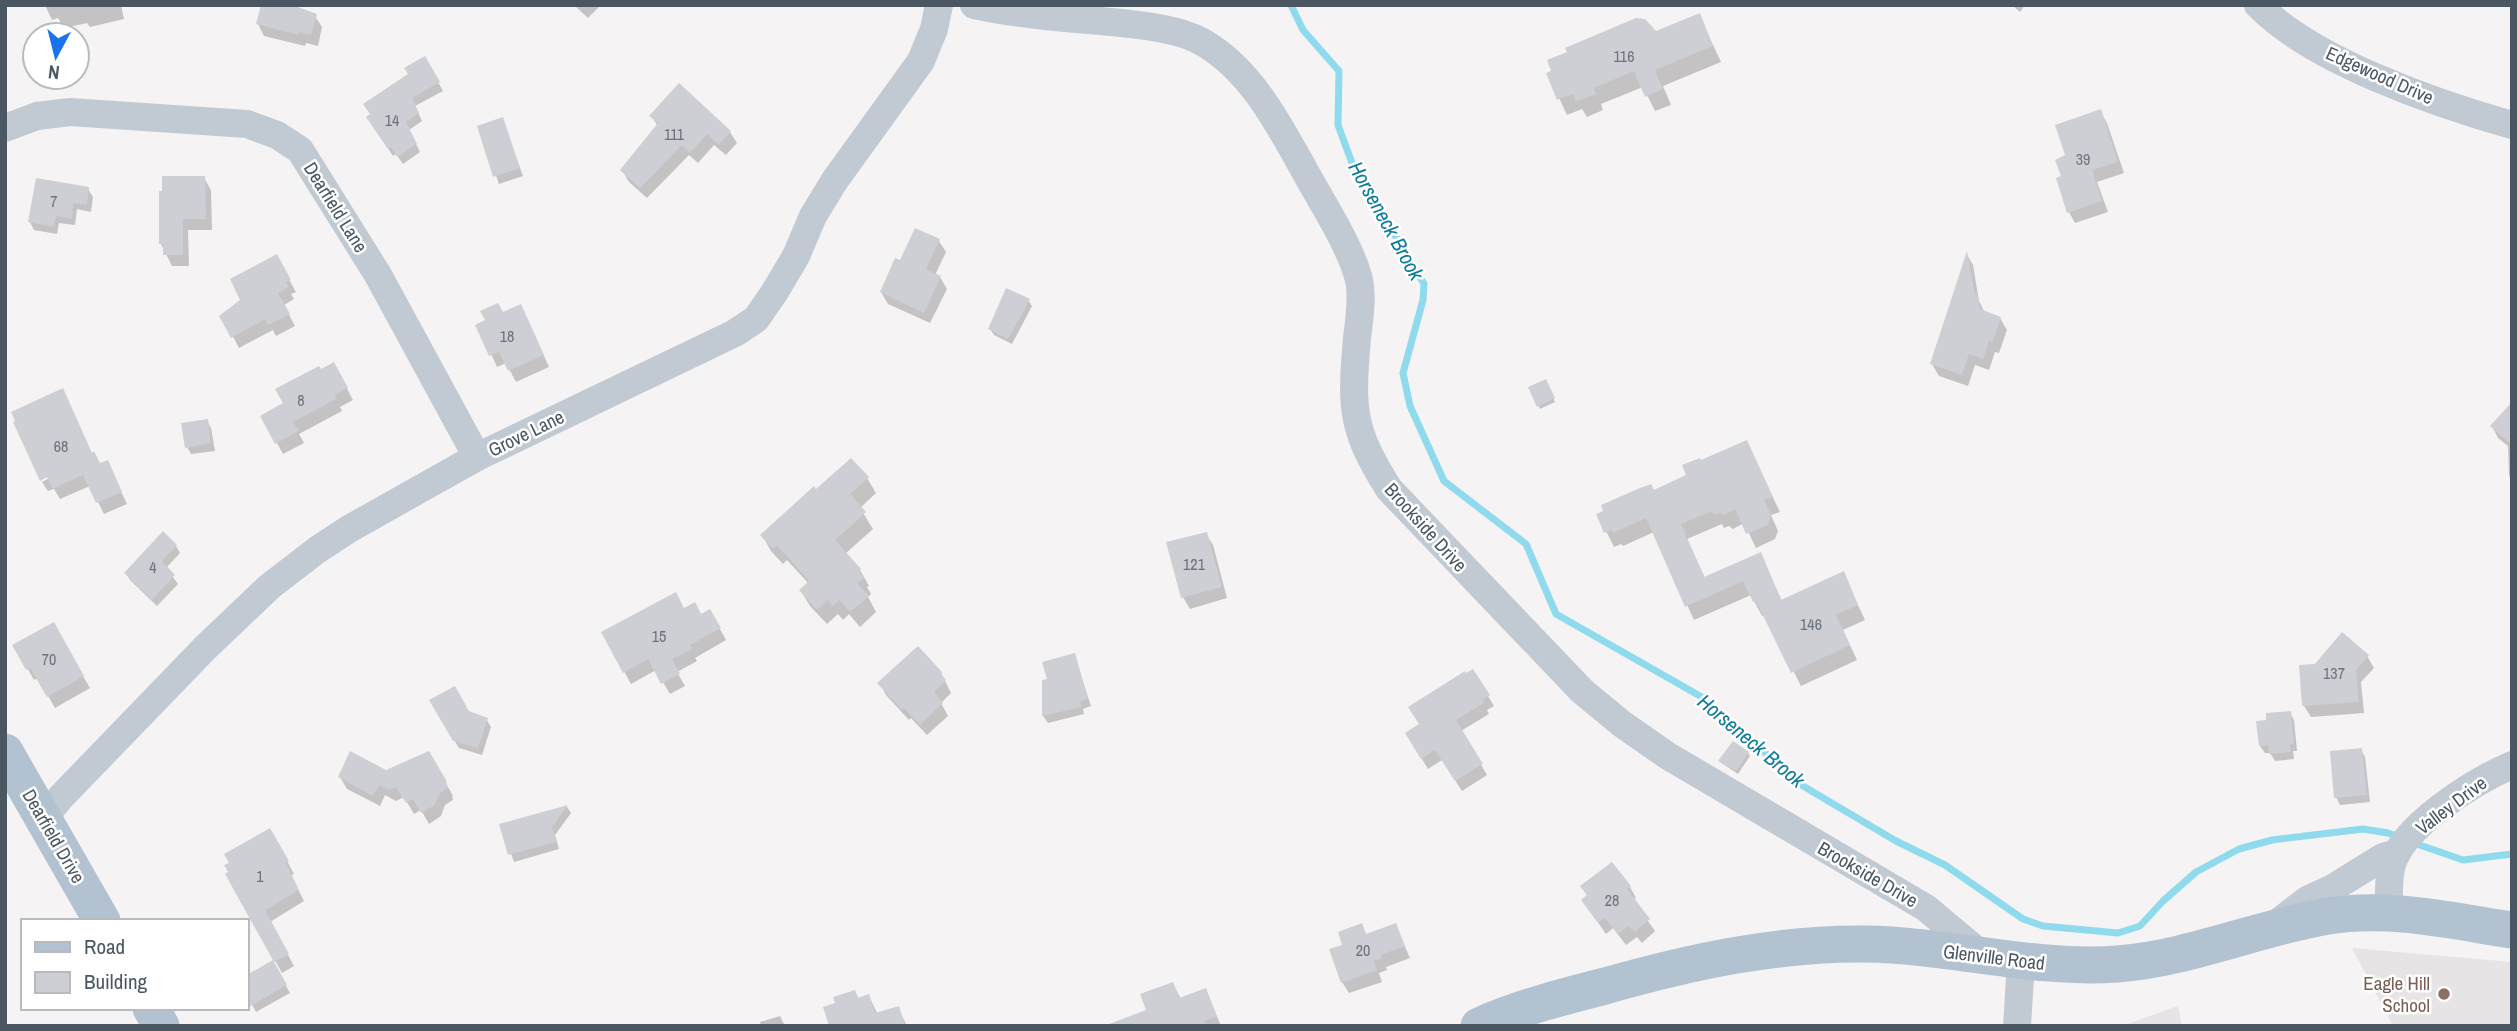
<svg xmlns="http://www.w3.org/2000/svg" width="2517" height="1031" font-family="'Archivo Narrow',sans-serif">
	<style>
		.education { fill: #e6e4e5 }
		.shadow { fill: #0003 }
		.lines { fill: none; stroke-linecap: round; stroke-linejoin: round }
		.stream { stroke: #90daee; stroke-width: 7 }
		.building { fill: #cdcfd5 }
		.minor { stroke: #c1cad2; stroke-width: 28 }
		.major { stroke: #b3c2d1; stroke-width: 37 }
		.education-dot { fill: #8d6e63; stroke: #fff; stroke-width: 2.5 }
		.labels { text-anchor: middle; stroke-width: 5; stroke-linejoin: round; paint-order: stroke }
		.number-label { font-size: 16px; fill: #6b747e }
		.street-label { font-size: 19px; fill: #4a5661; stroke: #fff }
		.education-label { font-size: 19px; fill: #785e54; stroke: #fff; text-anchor: end }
		.water-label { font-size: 21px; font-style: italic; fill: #0c7c9b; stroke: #fff }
	</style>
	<rect width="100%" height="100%" fill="#f5f3f3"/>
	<!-- education -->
	<g class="education">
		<path d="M2352,948L2512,962V1026H2393Z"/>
		<path d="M2178,1006L2182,1026H2122Z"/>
	</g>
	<!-- shadow -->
	<g class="shadow">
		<path d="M45,5H121L124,19L90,27L87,23L64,28L58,18L52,20Z"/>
		<path d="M262,5H298L297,9L315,16L322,27L318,46L306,43L305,46L264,36L258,24Z"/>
		<path d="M574,5H601L588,18Z"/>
		<path d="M2012,5H2025L2020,12Z"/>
		<path d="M1699,15L1721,62L1663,86L1671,105L1655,111L1643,87L1601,104L1603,110L1587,117L1582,109L1567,115L1548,74Z"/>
		<path d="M425,59L443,91L415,106L422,121L409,130L420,152L403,164L396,154L393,156L373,125Z"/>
		<path d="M2100,111L2107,123L2124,173L2097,182L2108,212L2075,223L2069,212L2067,156Z"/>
		<path d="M652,116L730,132L737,143L726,155L714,145L698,163L689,155L647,198L629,182L622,170L658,127Z"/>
		<path d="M502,119L523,176L499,184L479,127Z"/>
		<path d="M204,178L211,190L212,230H188L189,266H172L161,244Z"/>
		<path d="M88,189L93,197L91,212L77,209L75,225L59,223L57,234L34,230L30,222Z"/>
		<path d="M939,241L946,252L935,275L940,277L947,289L930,323L888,304L881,292L900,263Z"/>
		<path d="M1967,255L1973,265L1979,301L1985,313L2000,318L2007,330L1999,353L1995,352L1989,370L1975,365L1968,386L1939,376L1932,364Z"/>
		<path d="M276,256L296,292L291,294L294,299L284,305L295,326L276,336L273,330L239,348L222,316L242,301Z"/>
		<path d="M1028,300L1032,306L1012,344L994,335L990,329Z"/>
		<path d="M503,314L527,318L549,367L516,382L506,363L497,367L478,325Z"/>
		<path d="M334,364L353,400L340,407L342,411L299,434L304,443L283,454L262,416L286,404L320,371Z"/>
		<path d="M1546,381L1555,402L1540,409L1530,388Z"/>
		<path d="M2512,405V480L2509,476L2508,446L2498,438L2492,426Z"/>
		<path d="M207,421L211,428L215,451L191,454L187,447Z"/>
		<path d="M1746,442L1780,512L1771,515L1778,531L1775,539L1756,548L1744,523L1733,529L1729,526L1724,528L1722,524L1687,539L1705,578L1760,554L1782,601L1843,573L1865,620L1843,630L1857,660L1801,686L1765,615L1762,616L1751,595L1694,620L1654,532L1623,546L1621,544L1614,547L1598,515L1688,476L1701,462Z"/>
		<path d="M92,454L100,465L107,462L127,504L104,514L90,486L60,499L54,489L48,491L42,482Z"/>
		<path d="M867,478L876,493L860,508L873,529L845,554L860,570L869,586L867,587L871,594L868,597L876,612L860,627L849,614L843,620L838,614L827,624L810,606L801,591L809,584L787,560L783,564L771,551L762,535L816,492Z"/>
		<path d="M1206,534L1213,545L1227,598L1190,609L1183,597Z"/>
		<path d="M176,546L180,553L166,568L178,584L157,606L130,580L126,573Z"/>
		<path d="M684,610L700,616L710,611L726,640L695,658L697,661L677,672L685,686L670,694L656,670L631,684L603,633Z"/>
		<path d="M53,625L90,688L55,708L38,678L34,680L15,646Z"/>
		<path d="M1074,655L1091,706L1083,709L1084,714L1048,723L1043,716L1044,681L1049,680Z"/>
		<path d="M2367,656L2374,668L2361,682L2364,713L2311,717L2304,706Z"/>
		<path d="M1473,671L1494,706L1487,710L1489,714L1461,731L1487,775L1462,791L1442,760L1428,769L1407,734L1421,725L1466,675Z"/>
		<path d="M941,673L951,693L941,703L948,716L927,735L911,718L909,720L886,695L880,683Z"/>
		<path d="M431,701L486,719L491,727L482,755L459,748Z"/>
		<path d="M2290,713L2294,720L2297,751H2293L2294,759L2275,761L2270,753H2265L2260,746Z"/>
		<path d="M2361,750L2365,757L2370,802L2340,805L2336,797Z"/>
		<path d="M428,753L452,794L453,800L445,805L441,816L429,824L421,810L414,814L404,797L396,801L385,795L380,806L347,789L340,777L386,772Z"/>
		<path d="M1748,753L1750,756L1738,774L1720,762Z"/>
		<path d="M567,807L571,813L555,835L559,849L514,862L501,825Z"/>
		<path d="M270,830L294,874L291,875L304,901L270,922L294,966L282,973L227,874Z"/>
		<path d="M1582,886L1630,887L1636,898L1633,900L1655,931L1642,943L1637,937L1626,945L1613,928L1606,934L1583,901L1588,897Z"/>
		<path d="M1361,925L1367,936L1396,926L1410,958L1386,967L1387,970L1379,973L1382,982L1349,993L1342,982L1345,946Z"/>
		<path d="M273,963L290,993L256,1012L247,995V977Z"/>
		<path d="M1173,984L1181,999L1206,990L1221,1026H1139L1148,1011Z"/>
		<path d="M855,992L859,999L869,996L877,1013L898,1008L907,1026H827L831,1025L837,1004Z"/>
		<path d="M780,1016L785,1026H761L760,1022Z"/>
	</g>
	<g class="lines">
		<!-- stream -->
		<g class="stream">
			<path d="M1291,5L1303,30L1339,71L1338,125L1352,163L1424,284L1423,300L1403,373L1410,406L1444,481L1526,544L1556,614L1700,696L1803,786L1896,841L1945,865L2023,919L2043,926L2118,933L2140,926L2163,901L2196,872L2239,849L2272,840L2363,829L2388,833L2400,837"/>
			<path d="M2411,842L2463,860L2512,854"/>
		</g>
	</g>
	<!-- building -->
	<g class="building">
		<path d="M261,5H292L317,14L311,35L300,32L299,35L256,24Z"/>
		<path d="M1700,13L1713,46L1655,70L1663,89L1645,97L1634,71L1594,88L1596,94L1576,102L1573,94L1557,100L1546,73L1551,71L1547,60L1567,52L1565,48L1636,18L1645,19L1656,31Z"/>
		<path d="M425,56L440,82L412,98L419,113L406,122L417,144L397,157L391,147L388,149L366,117L370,114L363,104L408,74L404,68Z"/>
		<path d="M679,83L731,131L719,145L707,134L690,153L682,145L640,188L620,170L658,123L649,116Z"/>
		<path d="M2101,109L2118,162L2092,170L2102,201L2067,213L2056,178L2061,176L2055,160L2065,155L2055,125Z"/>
		<path d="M503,117L520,168L493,177L477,126Z"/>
		<path d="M162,176H205L206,219H183V255H163V244H159V191H162Z"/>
		<path d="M36,178L89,187L87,205L73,203L72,219L56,216L54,227L28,222Z"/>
		<path d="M915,228L940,239L926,269L941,276L924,313L880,292L895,258L900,260Z"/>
		<path d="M1967,251L1975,294L1978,296L1980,309L2001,317L1992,343L1989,341L1983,359L1969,354L1962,375L1930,364Z"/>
		<path d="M277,254L291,280L286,282L289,287L278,293L290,314L268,325L265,319L231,338L219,316L240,300L230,279Z"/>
		<path d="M1006,288L1030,299L1008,339L988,329Z"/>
		<path d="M498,303L503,312L521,304L544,355L508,371L499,352L489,356L475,325L485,320L480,311Z"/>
		<path d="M334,362L348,388L335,395L336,399L293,422L299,431L275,444L260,416L283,403L275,389L319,366L321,369Z"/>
		<path d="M1546,379L1555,398L1537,407L1528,387Z"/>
		<path d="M63,388L92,453L94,451L100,463L108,460L122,492L96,503L83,475L52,489L47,477L40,481L13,422L15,421L11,412Z"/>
		<path d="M2512,402V445L2490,426Z"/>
		<path d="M208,419L211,443L185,448L181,423Z"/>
		<path d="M1747,440L1773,497L1764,500L1771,515L1768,525L1746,534L1735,509L1724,515L1720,513L1714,515L1712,511L1681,524L1704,577L1761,552L1781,600L1844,571L1858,605L1836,615L1850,645L1791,673L1756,601L1753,602L1743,581L1685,607L1646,518L1613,533L1612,530L1604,533L1596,514L1603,511L1601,505L1640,488L1651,484L1654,490L1686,475L1682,465L1700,458L1701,460Z"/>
		<path d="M851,458L869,477L850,494L866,512L835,540L861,569L859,572L864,578L857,583L869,596L850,612L840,600L833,606L828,600L817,610L799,590L809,581L777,545L773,549L760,535L814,486L816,489Z"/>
		<path d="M163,531L177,545L162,561L175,575L152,600L124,573Z"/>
		<path d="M1207,532L1222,587L1181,598L1166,542Z"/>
		<path d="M676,592L684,608L695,602L701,614L710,609L721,628L690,645L692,649L672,659L680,674L661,684L648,659L623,673L601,632Z"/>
		<path d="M54,622L84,676L47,697L30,668L26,670L12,645Z"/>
		<path d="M2342,632L2369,655L2356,670L2359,702L2302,706L2299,665L2315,664Z"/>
		<path d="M918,646L942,672L941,674L946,680L934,692L943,703L920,725L904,708L902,710L877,683Z"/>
		<path d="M1075,653L1088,699L1080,701L1082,707L1042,716V680L1047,679L1042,662Z"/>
		<path d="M1473,669L1490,695L1483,699L1485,702L1456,720L1483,764L1455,781L1435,750L1421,759L1405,733L1419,724L1408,707L1465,671L1466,673Z"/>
		<path d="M455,686L469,711L488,718L478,748L453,741L429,700Z"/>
		<path d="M2291,711L2294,744H2290L2291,752L2269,754L2268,745L2259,746L2256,721L2266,720V713Z"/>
		<path d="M1733,741L1749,752L1736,771L1718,761Z"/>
		<path d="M2362,748L2367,795L2334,798L2330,751Z"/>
		<path d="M350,751L386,770L429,751L446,780L448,788L439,794L435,805L421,813L413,799L406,803L396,787L389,790L379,785L373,796L338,777Z"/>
		<path d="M568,805L552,827L556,842L508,855L499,824Z"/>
		<path d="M270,828L289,861L286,863L298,888L296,892L265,910L289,954L274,962L225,874L228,872L224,865L229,863L224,854Z"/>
		<path d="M1612,862L1631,886L1627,889L1650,919L1635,932L1629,926L1618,934L1605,918L1598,923L1581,900L1587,895L1580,886Z"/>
		<path d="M1362,923L1366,934L1396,923L1405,946L1381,955L1382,958L1374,961L1377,970L1341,983L1329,949L1342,945L1338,932Z"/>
		<path d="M273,960L287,985L247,1008V975Z"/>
		<path d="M1173,982L1179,998L1206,988L1217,1017L1204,1021L1205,1026H1110L1109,1024L1146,1010L1140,994Z"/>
		<path d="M855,990L858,998L869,994L875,1013L899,1006L905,1026H829L823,1007L835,1003L833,997Z"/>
	</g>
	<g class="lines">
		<!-- minor -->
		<g class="minor">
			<path d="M974,5C1016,14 1058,18 1101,21C1130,24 1178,27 1204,43C1250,70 1277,121 1302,166C1319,198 1351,246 1359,280C1363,298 1359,320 1357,338C1351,408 1351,429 1389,489L1582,691L1622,724L1668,756L1926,908L1981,954"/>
			<path d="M2258,5C2313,61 2437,104 2512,125"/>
			<path d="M5,128L37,116L70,112L247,124L277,135L300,150L378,275L477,457"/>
			<path d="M44,818L60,798L205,648L269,587L317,550L349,529L477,457L735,333L756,319L774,293L796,256L813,216L835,180L921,61L934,29L939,5"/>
			<path d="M2389,912C2389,898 2388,882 2391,868C2400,827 2475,781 2512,765"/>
			<path d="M2276,924L2307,900L2333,888L2383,857L2397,853"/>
			<path d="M2017,1026L2021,961"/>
		</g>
		<!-- major -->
		<g class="major">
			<path d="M5,752L102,921"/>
			<path d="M151,1008L161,1026"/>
			<path d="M1479,1026C1519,1008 1562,997 1605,986C1690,962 1776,943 1865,944C1950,945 2032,970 2117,964C2187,959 2258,928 2328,916C2389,906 2452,921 2512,930"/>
		</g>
	</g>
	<!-- markers -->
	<circle class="education-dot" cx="2444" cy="994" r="7"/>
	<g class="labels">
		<!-- number labels -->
		<g class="number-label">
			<text x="1624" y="62">116</text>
			<text x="392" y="126">14</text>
			<text x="674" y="140">111</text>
			<text x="2083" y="165">39</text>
			<text x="54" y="207">7</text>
			<text x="507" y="342">18</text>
			<text x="301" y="406">8</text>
			<text x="61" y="452">68</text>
			<text x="1194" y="570">121</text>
			<text x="153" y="573">4</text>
			<text x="1811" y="630">146</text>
			<text x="659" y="642">15</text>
			<text x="49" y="665">70</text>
			<text x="2334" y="679">137</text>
			<text x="260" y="882">1</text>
			<text x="1612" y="906">28</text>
			<text x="1363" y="956">20</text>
		</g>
		<!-- street labels -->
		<g class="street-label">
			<text transform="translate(2380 75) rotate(24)" y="7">Edgewood Drive</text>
			<text transform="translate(336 207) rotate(58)" y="7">Dearfield Lane</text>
			<text transform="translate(526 433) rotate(-26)" y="7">Grove Lane</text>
			<text transform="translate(1426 527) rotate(48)" y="7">Brookside Drive</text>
			<text transform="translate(2451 805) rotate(-37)" y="7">Valley Drive</text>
			<text transform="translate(54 836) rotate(60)" y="7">Dearfield Drive</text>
			<text transform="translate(1868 874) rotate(30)" y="7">Brookside Drive</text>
			<text transform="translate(1994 957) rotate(7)" y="7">Glenville Road</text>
		</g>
		<!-- education labels -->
		<g class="education-label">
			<text x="2430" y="990">Eagle Hill<tspan x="2430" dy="22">School</tspan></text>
		</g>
		<!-- water labels -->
		<g class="water-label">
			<text transform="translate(1386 221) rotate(61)" y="7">Horseneck Brook</text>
			<text transform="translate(1751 741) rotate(40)" y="7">Horseneck Brook</text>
		</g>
	</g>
	<!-- border -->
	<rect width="2517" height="1031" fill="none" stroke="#4a5661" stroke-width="14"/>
	<!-- legend -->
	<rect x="21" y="919" width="228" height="91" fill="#ffffff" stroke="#b7bbc0" stroke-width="2"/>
	<rect x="35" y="942" width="35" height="10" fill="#b3c2d1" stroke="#b7bbc0" stroke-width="2"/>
	<text x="84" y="954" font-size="21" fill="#4a5661">Road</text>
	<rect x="35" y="972" width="35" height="21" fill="#cdcfd5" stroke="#b7bbc0" stroke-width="2"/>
	<text x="84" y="989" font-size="21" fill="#4a5661">Building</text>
	<!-- north arrow -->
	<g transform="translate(56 56) rotate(187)"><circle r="33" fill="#ffffff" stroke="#b7bbc0" stroke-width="2"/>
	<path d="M0-5L12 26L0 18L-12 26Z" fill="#1a73e8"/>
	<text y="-10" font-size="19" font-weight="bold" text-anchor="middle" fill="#4a5661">N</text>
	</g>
</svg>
